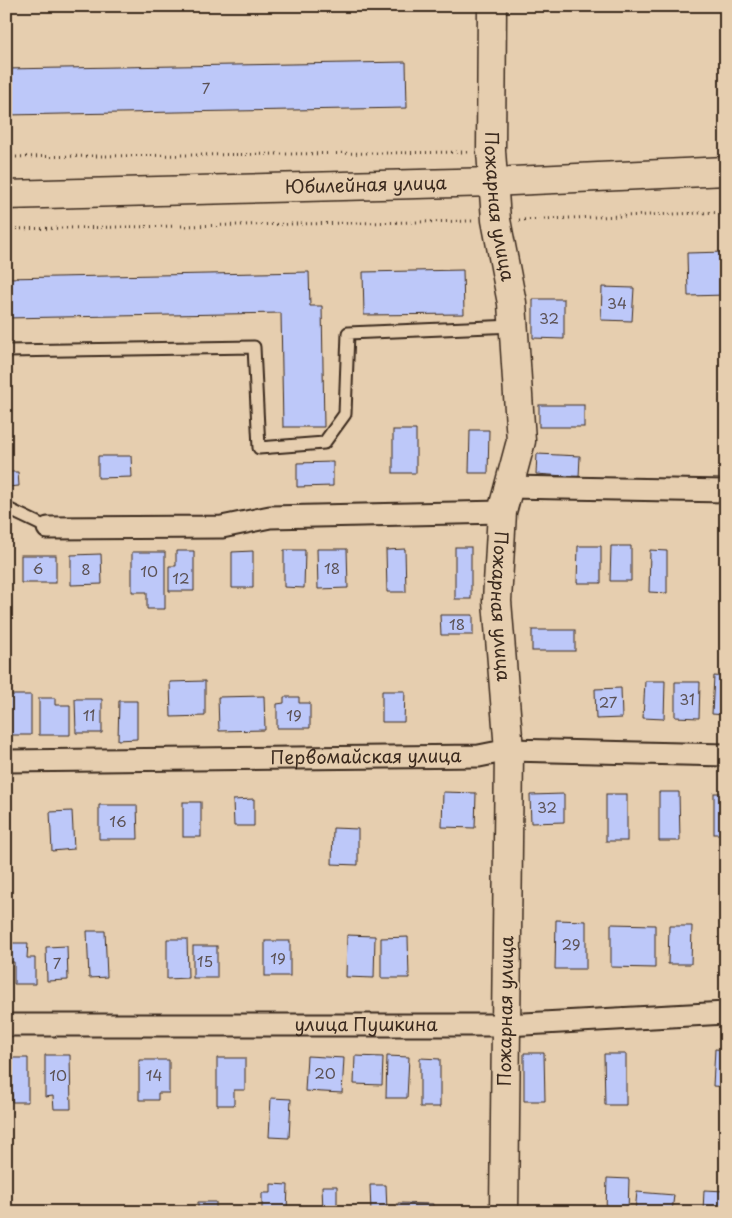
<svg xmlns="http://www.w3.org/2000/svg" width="732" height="1218" font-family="'Playpen Sans',sans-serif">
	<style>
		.building { fill: #bdc8f9; stroke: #3b2a1e }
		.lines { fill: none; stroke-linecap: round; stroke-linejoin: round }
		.lane-casing { stroke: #3b2a1e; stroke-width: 15 }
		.street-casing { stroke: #3b2a1e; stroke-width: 25 }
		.secondary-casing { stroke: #3b2a1e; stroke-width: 31 }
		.path { stroke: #3b2a1e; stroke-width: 3; stroke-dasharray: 1 4; stroke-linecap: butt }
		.lane { stroke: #e6ceaf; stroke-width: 11 }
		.street { stroke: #e6ceaf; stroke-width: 21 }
		.secondary { stroke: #e6ceaf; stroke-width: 28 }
		.labels { text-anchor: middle; stroke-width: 4.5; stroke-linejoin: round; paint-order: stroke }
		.number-label { font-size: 15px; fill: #5c5255 }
		.street-label { font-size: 18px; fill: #3b2a1e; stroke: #e6ceaf }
	</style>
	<rect width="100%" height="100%" fill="#e6ceaf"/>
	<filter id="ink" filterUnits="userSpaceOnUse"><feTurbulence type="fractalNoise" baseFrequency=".02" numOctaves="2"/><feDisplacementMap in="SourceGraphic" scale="10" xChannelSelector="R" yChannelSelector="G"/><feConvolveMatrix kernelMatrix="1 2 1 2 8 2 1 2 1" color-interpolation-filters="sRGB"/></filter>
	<g filter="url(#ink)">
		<!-- building -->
		<g class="building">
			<path d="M406,62L407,108L6,115V69Z"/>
			<path d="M726,252V295L688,296L687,253Z"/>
			<path d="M463,270L464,314L364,315L363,272Z"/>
			<path d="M309,272L310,306H322L324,427H283L281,313L6,318V278Z"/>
			<path d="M602,287L634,288L632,321L601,320Z"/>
			<path d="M533,299H564V339L533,338Z"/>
			<rect x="539" y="405" width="45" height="22"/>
			<rect x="393" y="430" width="23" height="43"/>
			<path d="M470,430H489L488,473H469Z"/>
			<path d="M537,454L580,456L579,477L536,474Z"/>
			<path d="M98,456H131L132,477L98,478Z"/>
			<path d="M333,462V486L297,487V463Z"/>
			<path d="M6,472H18L19,486L6,487Z"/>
			<path d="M578,546H601V583H577Z"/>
			<path d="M611,546H631V581H610Z"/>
			<rect x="455" y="547" width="16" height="52"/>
			<path d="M317,549H347L348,588L318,589Z"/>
			<path d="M405,549L406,592H387L386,550Z"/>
			<path d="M284,550H305L304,588L284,587Z"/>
			<path d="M650,550L667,551V593L649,592Z"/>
			<path d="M176,551H194V591H169V566H176Z"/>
			<path d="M253,551V588H232V552Z"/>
			<path d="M132,552H165V609H147V592H132Z"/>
			<path d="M101,554L102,584L71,585V555Z"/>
			<rect x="21" y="555" width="35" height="28"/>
			<path d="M440,615H473V635H441Z"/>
			<rect x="532" y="630" width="43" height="21"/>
			<path d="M714,676L726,677V715L712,714Z"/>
			<path d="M205,681V716L171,717L170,682Z"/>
			<path d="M645,681H665L664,719L643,718Z"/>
			<path d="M675,682H700L699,718L675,717Z"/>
			<path d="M621,688L622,718L596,719L595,689Z"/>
			<path d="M382,691H405L404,722H382Z"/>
			<path d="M6,695H31V735H10V716H6Z"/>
			<path d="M264,696L265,730L219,731L218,697Z"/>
			<path d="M284,697H299V703H310V728H277V704L284,703Z"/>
			<path d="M39,698H55V705H70V735H39Z"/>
			<path d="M75,699H102V733H76Z"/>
			<path d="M119,701H137V739L118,740Z"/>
			<path d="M443,792L476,793L475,828L442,827Z"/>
			<path d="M659,792H679L680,841H659Z"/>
			<rect x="714" y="793" width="12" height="41"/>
			<path d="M564,794V822L531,823L530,795Z"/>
			<rect x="606" y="794" width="21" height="47"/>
			<path d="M254,799V826H234L233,800Z"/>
			<rect x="183" y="802" width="18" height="35"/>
			<path d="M99,805H137L138,839H99Z"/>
			<path d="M72,811L74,849L52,851L50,812Z"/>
			<path d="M333,828L358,829V865L332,864Z"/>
			<path d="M556,920L586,921V969H555Z"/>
			<path d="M611,924L655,925V968L611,967Z"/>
			<path d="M669,926H692L691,964H668Z"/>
			<path d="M87,931H105L107,977L89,978Z"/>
			<path d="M347,935L375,936L374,978L346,977Z"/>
			<path d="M408,937L409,978H381V938Z"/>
			<path d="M167,939H187L188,978L167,979Z"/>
			<rect x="265" y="941" width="25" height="35"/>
			<path d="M7,943H28L27,958H35V984H14V962H6Z"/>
			<path d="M67,946L68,980L47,981L46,947Z"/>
			<rect x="193" y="946" width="24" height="32"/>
			<path d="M715,1049L726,1050V1087L713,1086Z"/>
			<path d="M524,1053H544L545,1101H524Z"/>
			<path d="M604,1054H626V1105H605Z"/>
			<path d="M45,1055H70L71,1109H54L53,1096L45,1097Z"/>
			<path d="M307,1056L344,1058L342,1093L305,1091Z"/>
			<path d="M355,1056L383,1057L382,1085L354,1084Z"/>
			<path d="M387,1056L409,1057L407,1098H386Z"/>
			<path d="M6,1058H28V1102H12V1094H6Z"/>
			<path d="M217,1058H245V1090H234V1105H217Z"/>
			<path d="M420,1058L440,1059V1107H420Z"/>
			<path d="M139,1060H169V1093H158V1100H139Z"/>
			<path d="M271,1098L291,1099L289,1138L269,1137Z"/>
			<path d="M607,1178L629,1179L628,1212H606Z"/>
			<path d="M271,1184L288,1185L287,1212H262V1193H271Z"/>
			<path d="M370,1185H386L387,1212H371Z"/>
			<path d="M322,1186H337V1212H323Z"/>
			<path d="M704,1190L726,1191V1212H703Z"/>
			<path d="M637,1192L674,1195L672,1212H635Z"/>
			<path d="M198,1202H216V1210H232V1212H198Z"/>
			<path d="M398,1203L433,1204V1212H398Z"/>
		</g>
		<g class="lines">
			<!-- lane casing -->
			<g class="lane-casing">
				<g id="lane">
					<path d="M6,351L254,347L259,448L324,443L345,414L348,333L514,326"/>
					<path d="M6,508L48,528"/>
				</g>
			</g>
			<!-- street casing -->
			<g class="street-casing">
				<g id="street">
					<path d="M509,487L726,491"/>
					<path d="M48,528L222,527L270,517L502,512"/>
					<path id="s1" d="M6,761L479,756L509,750L726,755"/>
					<path id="s2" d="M6,1025H506L726,1013"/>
				</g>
			</g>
			<!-- secondary casing -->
			<g class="secondary-casing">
				<g id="secondary">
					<path id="s3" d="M492,6L491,151L496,220L512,303L521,441L502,512L497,601L509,750L504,1212"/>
					<path id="s4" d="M6,195L493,182L726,171"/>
				</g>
			</g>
			<!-- path -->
			<g class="path">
				<path d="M6,157L468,152"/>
				<path d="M519,220L726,212"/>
				<path d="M6,229L473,221"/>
			</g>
			<!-- lane -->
			<use href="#lane" class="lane"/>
			<!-- street -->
			<use href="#street" class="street"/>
			<!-- secondary -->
			<use href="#secondary" class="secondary"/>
		</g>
	</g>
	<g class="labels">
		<!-- number labels -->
		<g class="number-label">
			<text x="206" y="94">7</text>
			<text x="617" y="309">34</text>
			<text x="549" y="324">32</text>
			<text x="38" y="574">6</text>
			<text x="332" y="574">18</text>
			<text x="86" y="575">8</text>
			<text x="149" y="577">10</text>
			<text x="181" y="584">12</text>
			<text x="457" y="630">18</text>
			<text x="687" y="705">31</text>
			<text x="608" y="708">27</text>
			<text x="89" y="721">11</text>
			<text x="294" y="721">19</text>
			<text x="547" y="813">32</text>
			<text x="118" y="827">16</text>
			<text x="571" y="950">29</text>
			<text x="278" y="964">19</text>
			<text x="205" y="967">15</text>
			<text x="57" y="969">7</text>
			<text x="325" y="1079">20</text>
			<text x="58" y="1081">10</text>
			<text x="154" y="1081">14</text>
		</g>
		<!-- street labels -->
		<g class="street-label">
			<text dy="6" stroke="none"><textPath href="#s4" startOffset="360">Юбилейная улица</textPath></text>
			<text dy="6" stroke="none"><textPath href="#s3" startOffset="201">Пожарная улица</textPath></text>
			<text dy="6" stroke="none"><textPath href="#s3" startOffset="605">Пожарная улица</textPath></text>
			<text dy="6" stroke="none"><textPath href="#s1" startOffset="360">Первомайская улица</textPath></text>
			<text transform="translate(506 1011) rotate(-89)" y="6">Пожарная улица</text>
			<text dy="6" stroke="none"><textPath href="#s2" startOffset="360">улица Пушкина</textPath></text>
		</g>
	</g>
	<!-- margin -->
	<rect width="732" height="1218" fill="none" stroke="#e6ceaf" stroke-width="25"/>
	<rect x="12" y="12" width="707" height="1193" fill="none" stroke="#3b2a1e" stroke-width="2" filter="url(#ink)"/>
</svg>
